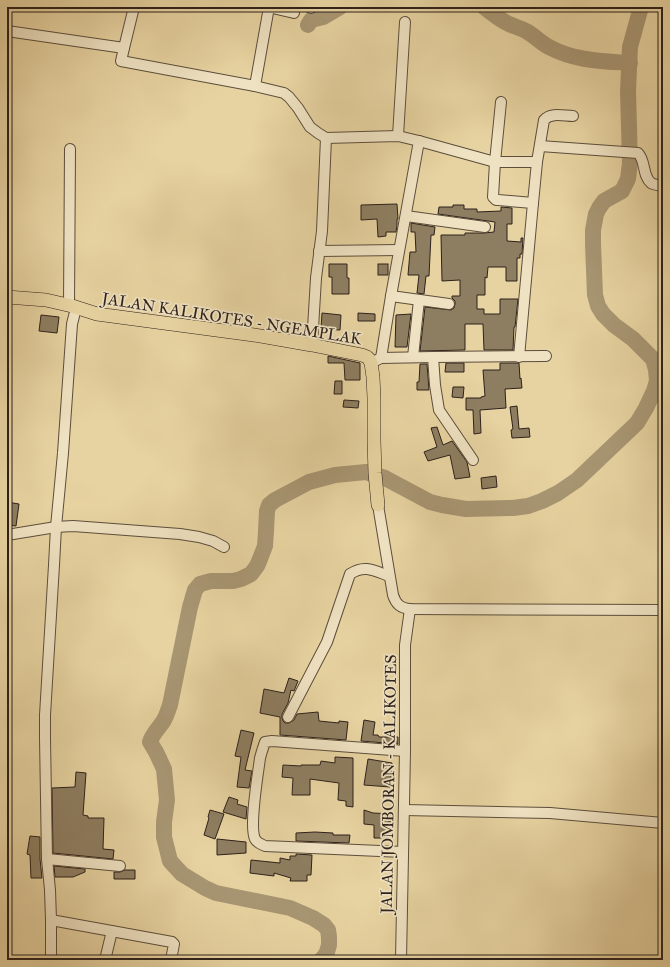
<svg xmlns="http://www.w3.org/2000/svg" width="670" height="967" font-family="'IM FELL Great Primer',serif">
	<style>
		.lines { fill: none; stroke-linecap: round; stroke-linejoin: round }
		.river { stroke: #a89673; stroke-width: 16 }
		.building { fill: #8e7e61; stroke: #2d211b }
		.minor-casing { stroke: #5c4e3c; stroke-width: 12 }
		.major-casing { stroke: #2d211b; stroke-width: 14 }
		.minor { stroke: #efe2c2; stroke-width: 10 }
		.major { stroke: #e7d3a1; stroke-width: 13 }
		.labels { text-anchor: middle; stroke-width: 3.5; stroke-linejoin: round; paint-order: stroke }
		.street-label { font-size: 16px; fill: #2d211b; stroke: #efe2c2 }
	</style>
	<rect width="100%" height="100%" fill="#e7d3a1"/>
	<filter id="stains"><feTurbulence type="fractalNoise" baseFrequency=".005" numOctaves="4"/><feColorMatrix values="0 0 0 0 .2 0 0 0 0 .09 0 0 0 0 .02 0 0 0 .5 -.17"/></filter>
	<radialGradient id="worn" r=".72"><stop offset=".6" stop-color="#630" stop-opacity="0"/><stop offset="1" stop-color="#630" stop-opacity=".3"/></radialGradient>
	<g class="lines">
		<!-- river -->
		<g class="river">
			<path d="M484,7C492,13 500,20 509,24C515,27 521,28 526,31C535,36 541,43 549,47C575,61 601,61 630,63"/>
			<path d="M308,25L311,20L323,17L340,7"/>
			<path d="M321,960L324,957L327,952L329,945V937L328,930L324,925L313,918L290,908L216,893L205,888L182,874L170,861L164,837V822L167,800L164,769L156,752L150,742C152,734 160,727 164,720C167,715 168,710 170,705L190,607L195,590L200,584L211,581H233L241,579L251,574L257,566L260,559L265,546L266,531L267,511L269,505L275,500L309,482L335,475L366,472L385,478L430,502L442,505L466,509L513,508L528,506L542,501L558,493L577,480L637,423L646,408L654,391L657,381L656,370L653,359L633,339L614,325L603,314L598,306L595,295L593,244V230L596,214L599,208L604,201L622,191L628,179L630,163L628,91L630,47L641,7"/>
		</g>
	</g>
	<!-- building -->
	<g class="building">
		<path d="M397,204L398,219H397V225L396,232H386V236L378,237L377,219L361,220V205Z"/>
		<path d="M453,205H464V209H477V212L501,211V207L512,208V224H507V241L521,242V238H523L522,254H520V258H517V281H506V267H488L487,278L485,277V295H477V309H484V314H500V299H518L515,327H514L513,350H484L483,324H465V350L420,351L425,307L451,310L454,308L455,304V301L452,298V296H460V280L442,281L441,235H465V233H484L494,232L495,222L438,214L439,207H453Z"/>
		<path d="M411,223L435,227L434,235H431L429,276H426L424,294L417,293L419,275H408L410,252H416L415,232H411Z"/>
		<path d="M329,264H347V278H349V294H332V277H329Z"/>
		<rect x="378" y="264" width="10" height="11"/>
		<path d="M322,313L341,315L340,330L321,329Z"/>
		<path d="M358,313L375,314V321H358Z"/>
		<path d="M411,314L407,347H395L396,315Z"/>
		<path d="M41,315L59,317L57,333L39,331Z"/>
		<path d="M328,356L360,363V380H345L344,363H328Z"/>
		<path d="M446,363H464V372H445Z"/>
		<path d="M500,363H519L520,379L521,378L522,388L505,389L506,408L480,410L481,433L474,434L473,410H466V398H481V397L485,396L483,370H500Z"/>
		<path d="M420,364H427L429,390H417V382H419Z"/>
		<path d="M335,381H342V394H334Z"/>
		<path d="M453,387H464L463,398L452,397Z"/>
		<path d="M344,400L359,401L358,408L343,407Z"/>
		<path d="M517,406L519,429L529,428L530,437L512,438L511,430L513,429L510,407Z"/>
		<path d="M437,427L443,445L452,441L467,462L470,477L455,479L450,455L428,461L424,452L437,447L431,428Z"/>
		<path d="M496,476L497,487L482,489L481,478Z"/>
		<path d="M7,502L19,504L16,526L7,525Z"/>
		<path d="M289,678L298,681L294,691L291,690L288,703L282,714V718L283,721L285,723H289L294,720L297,714L318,712L319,721L339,723V721L348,722L346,740L280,735V717L260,713L264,689L284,693Z"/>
		<path d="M364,720L375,722L373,735H378L379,737H398V744L361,741Z"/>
		<path d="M241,730L254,733L245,770L252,771L249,788L237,787L241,757L235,756Z"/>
		<path d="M335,757L353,758V807L346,806V801L338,800L339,783L310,779V795H292L293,778L282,777L283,765L301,766V765H320L321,761L335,763Z"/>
		<path d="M368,759L392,763L390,787L364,785Z"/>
		<path d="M76,772L86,773L83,815L88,816V818H104L103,849L114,850L113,859L53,853L52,788L75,787Z"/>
		<path d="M229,797L238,800L237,804L247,807L246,819L223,812Z"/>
		<path d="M210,810L224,814L215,839L204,835L209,818L208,817Z"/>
		<path d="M364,810L373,813L394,814L393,822H388V838H374V825L364,824Z"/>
		<path d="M315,832L333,833V835H350L349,843L296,841V833Z"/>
		<path d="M30,836L40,837V859L42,878H31L30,855L27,854Z"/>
		<path d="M217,839L246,842V853L217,855Z"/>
		<path d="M296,854L312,855L311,875H307V881H290L291,878L274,873V876L250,873L251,860L280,863V858L290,860V856H296Z"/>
		<path d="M54,866L85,869V872L73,877H55Z"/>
		<path d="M125,870H135V879H114V872H120Z"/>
	</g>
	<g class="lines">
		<!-- minor casing -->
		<g class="minor-casing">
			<g id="minor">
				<path d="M134,7L124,48L121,61L255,86L284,93L289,97L298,108L310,127L318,133L326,138L398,136L419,141L495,162H537"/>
				<path d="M268,7L294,13"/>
				<path d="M311,8V7"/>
				<path d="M7,31L124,48"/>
				<path d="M255,86L269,7"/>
				<path d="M501,102L495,162L493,197L496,200H498L533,203"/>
				<path d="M398,136L405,22"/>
				<path d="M540,146L638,153C646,161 642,175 651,183C654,185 659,185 663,186"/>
				<path d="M406,216L485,227"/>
				<path d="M319,251L399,250"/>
				<path d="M391,296L449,304"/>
				<path d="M69,305L70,149"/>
				<path d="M312,345L316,278L322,231L326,138"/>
				<path d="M413,357L419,300"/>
				<path d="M433,357L435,385L439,410L473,460"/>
				<path d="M519,357L533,203L537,162L544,120C551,112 564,116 573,116"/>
				<path d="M381,358L391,296L419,141"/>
				<path d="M375,361L381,358L433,357L546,356"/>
				<path d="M378,505L393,595C396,604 400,608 410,609L663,610"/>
				<path d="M7,535L56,527L73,526L180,534L199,537L213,541L224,547"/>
				<path d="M288,717L327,642L350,574C365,564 375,571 389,576"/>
				<path d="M404,810L550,813L663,823"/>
				<path d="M403,852L265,846C261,844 257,843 255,839C249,826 258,774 260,758L262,751L265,742L272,741L405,751"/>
				<path d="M47,859L120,866"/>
				<path d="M51,920L172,942L174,944L171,960"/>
				<path d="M51,960V920L50,890L47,859L45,738V715L54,565L56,527L63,453L72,324L76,308"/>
				<path d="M105,960L112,931"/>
				<path d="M401,960L405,751V645L410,609"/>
			</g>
		</g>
		<!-- major casing -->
		<g class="major-casing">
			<path id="major" d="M7,297L46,300L72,306L97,314L254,335L312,345L362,355L367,357L369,359L371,363L373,377L374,398V441L375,473L378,505"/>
		</g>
		<!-- minor -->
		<use href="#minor" class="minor"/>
		<!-- major -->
		<use href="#major" class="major"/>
	</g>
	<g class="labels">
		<!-- street labels -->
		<g class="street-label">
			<text transform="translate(232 318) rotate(9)" y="6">JALAN KALIKOTES - NGEMPLAK</text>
			<text transform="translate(388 784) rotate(-89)" y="6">JALAN JOMBORAN - KALIKOTES</text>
		</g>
	</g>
	<!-- margin -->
	<rect width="670" height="967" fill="none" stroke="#e7d3a1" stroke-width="24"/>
	<rect x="8" y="8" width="654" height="951" fill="none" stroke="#2d211b" stroke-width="2"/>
	<rect x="12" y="12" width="646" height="943" fill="none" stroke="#2d211b"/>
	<rect width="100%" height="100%" filter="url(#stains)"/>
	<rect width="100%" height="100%" fill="url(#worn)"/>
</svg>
